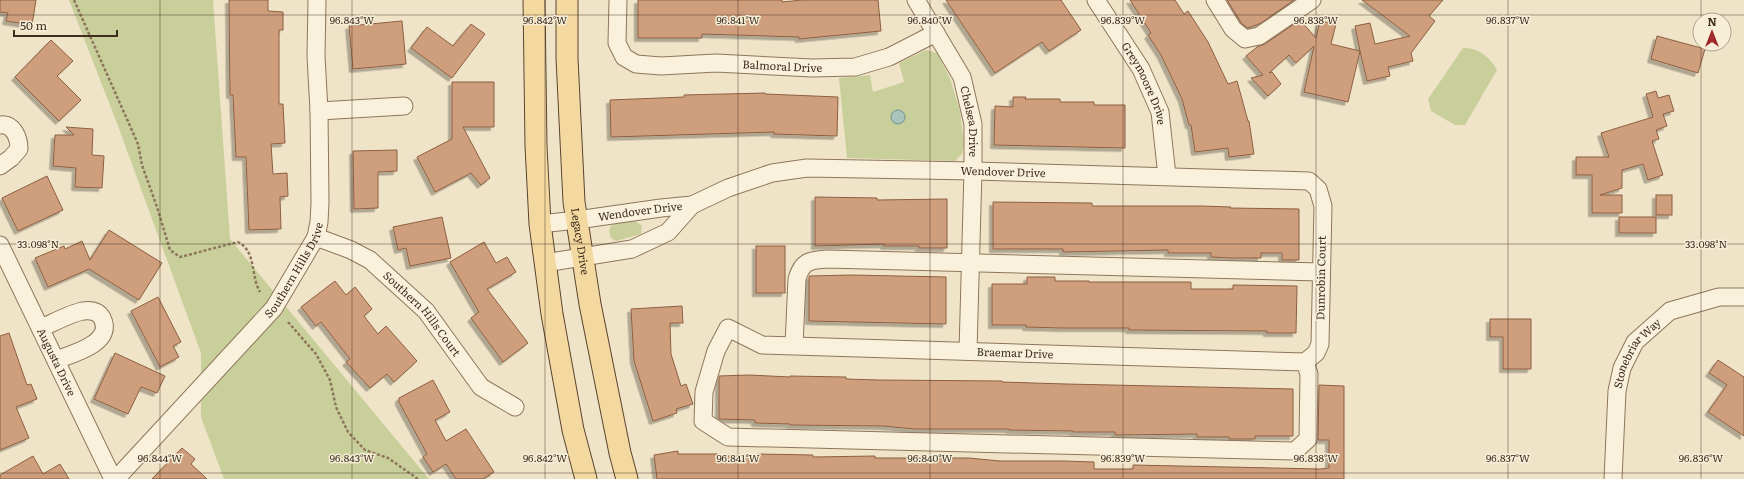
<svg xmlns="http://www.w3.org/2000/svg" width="1744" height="479" font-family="Literata,serif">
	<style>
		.green { fill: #c9cf9b }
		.water { fill: #a9c4bc; stroke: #6f938a }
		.building { fill: #cf9f7d; stroke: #8d5f41; filter: url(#shadow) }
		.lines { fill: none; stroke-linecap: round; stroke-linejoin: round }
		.minor-casing { stroke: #8d765c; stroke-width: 19 }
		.major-casing { stroke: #5b4430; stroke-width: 23 }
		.path { stroke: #8d765c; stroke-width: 2.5; stroke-dasharray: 3 2; stroke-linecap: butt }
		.minor { stroke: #faf1dc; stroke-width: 17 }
		.major { stroke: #f3d9a0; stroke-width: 21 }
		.ticks { fill: none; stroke: #3d2e20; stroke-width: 1; stroke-opacity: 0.45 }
		.labels { text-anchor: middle; stroke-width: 3; stroke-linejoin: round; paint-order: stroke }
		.street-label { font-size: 11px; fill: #3d2e20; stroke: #f7eed8 }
		.ticks-label { font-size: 10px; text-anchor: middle; fill: #3d2e20; stroke: #f7eed8; stroke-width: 3; stroke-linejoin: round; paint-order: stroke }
	</style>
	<defs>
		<filter id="shadow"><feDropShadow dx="-3.5" dy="3.5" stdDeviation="0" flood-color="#0004"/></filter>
	</defs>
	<rect width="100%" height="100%" fill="#f0e4c8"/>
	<!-- green -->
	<g class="green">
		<path d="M69,0H213L230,239L429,479H224L201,417V353L118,126Z"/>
		<path d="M1463,48C1478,47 1490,57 1497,70L1465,125H1455L1431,111L1428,99Z"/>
		<path d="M926,50L937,53L950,78L960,111L964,143L962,154L955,161L847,158L839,78L870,75L873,92L904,82L899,63Z"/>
		<path d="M635,221L642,226L641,234L616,241L611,238C604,220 622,222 635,221Z"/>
	</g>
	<!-- water -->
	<circle class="water" cx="898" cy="117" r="7"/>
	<!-- building -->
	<g class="building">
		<path d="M0,0H36L32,25L6,21L8,13L0,12Z"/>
		<path d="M229,0H268V11L283,12V30H279V104H283L285,143L271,144L273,174L287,173L288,196L280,197L281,229L249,230L246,157H236L233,95H230Z"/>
		<path d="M638,0H782V2L802,0H878L881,31L799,39V37L702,34V38H638Z"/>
		<path d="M946,0H1061L1081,30L1049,51L1042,42L995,73Z"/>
		<path d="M1130,0H1175L1184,14L1188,11L1208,42L1228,84L1237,81L1248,121H1249L1254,154L1229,157L1228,148L1195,152L1191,125H1189L1182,99L1161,55L1148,35L1151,33Z"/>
		<path d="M1227,0H1294L1261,23L1248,28L1242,24Z"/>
		<path d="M1362,0H1443L1429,16L1435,21L1411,53L1413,61L1388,67L1390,76L1367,81L1360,51L1348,102L1304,92L1314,46L1296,63L1289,55L1269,73L1272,72L1281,84L1268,96L1251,78L1263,75L1246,56L1257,47L1265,44L1300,20L1316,38L1320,21L1336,24L1331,44L1360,51L1355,26L1370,23L1375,44L1410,36Z"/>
		<path d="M402,21L406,64L353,69L349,26Z"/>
		<path d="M471,24L485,34L452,78L411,48L427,27L453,46Z"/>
		<path d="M1657,36L1705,49L1698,73L1651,59Z"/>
		<path d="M51,40L73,61L57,76L81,100L59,121L15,77Z"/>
		<path d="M452,82H494V127H463L490,178L481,185L471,173L435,192L417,157L452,139Z"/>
		<path d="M1656,91L1658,98L1669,95L1674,111L1663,114L1667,126L1656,130L1659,139L1652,141L1663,175L1648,180L1643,164L1622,170V188L1600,195H1622V213H1592V175H1576V157H1609L1601,133L1653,117L1646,94Z"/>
		<path d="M765,93V94L838,97L837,136L774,134V132L611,137L610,100L684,97V95Z"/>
		<path d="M1013,97H1026L1025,99H1060V102H1094V105H1125V148L994,145L995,106L1013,107Z"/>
		<path d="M66,127L93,129L92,155L104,156L102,188L75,187L76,168L53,166L55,135H74Z"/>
		<path d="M397,150V171L378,172V208L354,209L353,151Z"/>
		<path d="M47,176L63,210L18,231L2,198Z"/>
		<rect x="1656" y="195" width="16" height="20"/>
		<path d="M815,197L877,198V200L947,199V248H919V246H884V244L815,246Z"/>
		<path d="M993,202L1092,203V206H1202L1231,207L1230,208L1299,209V260H1282V253H1261V258H1229L1211,257V253H1168V250L1063,252V249H993Z"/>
		<path d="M442,217L451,258L410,266L406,248L398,250L393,227Z"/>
		<rect x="1619" y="217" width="37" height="16"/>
		<path d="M109,230L162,263L139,300L89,269L48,287L35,258L64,246L65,249L82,241L90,260Z"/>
		<path d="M484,242L496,263L507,257L516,272L487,289L528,343L503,362L471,318L479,312L450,262Z"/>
		<rect x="756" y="246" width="29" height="47"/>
		<path d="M851,275L946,277V324L809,321V276Z"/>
		<path d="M1027,277H1055V281H1089V282H1191V289H1233V285L1297,286L1296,333H1267V331L1129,330V328H1060L1026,327V325H992V284H1027Z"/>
		<path d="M335,281L346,295L355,287L372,309L364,316L378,334L386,326L417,361L394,382L387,374L370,388L346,362L350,359L321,322L316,326L301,307Z"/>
		<path d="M158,297L181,342L173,346L179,357L160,367L131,311Z"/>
		<path d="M682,306L683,323H670L671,354L681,386L686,384L693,404L676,409L677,413L653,421L634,361L631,309Z"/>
		<path d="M1490,319H1531V369H1503V337H1490Z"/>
		<path d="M9,333L27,385L31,384L37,399L16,407L29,438L0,450V336Z"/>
		<path d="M115,353L165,376L157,393L141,387L128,414L94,399Z"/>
		<path d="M1718,360L1744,377V436L1708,412L1727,385L1709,373Z"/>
		<path d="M749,375L790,377V376L846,377V379L878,380L1002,381V382L1066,384L1293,389V436H1255V439H1229V437H1197V434L1115,435V432H1073V431L1009,430V429H914L884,426L790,425V424L755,423V420L719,419V376Z"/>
		<path d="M433,380L450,412L435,420L446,441L466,429L494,472L483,479H456L446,464L433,472L423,457L427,454L399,402V398Z"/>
		<path d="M1319,385L1344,386V479H657L654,455L678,451V454H718V456H757V454L813,455V457L875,456V458H969L1000,461H1064L1094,462V469H1133V465L1320,469L1329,468V440H1318Z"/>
		<path d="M182,448L195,459L191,464L207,479H152Z"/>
		<path d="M33,456L43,474L60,464L69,479H0V475Z"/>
	</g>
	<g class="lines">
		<!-- minor casing -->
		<g class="minor-casing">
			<g id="minor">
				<path id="s1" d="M618,0L617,43L624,57L636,64L661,66L716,63L812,68L855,67L889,57L936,33"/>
				<path id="s2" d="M916,0L962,77L973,124V171L968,351"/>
				<path id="s3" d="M1096,0L1141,69L1160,112L1167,176"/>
				<path d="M1215,0L1233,29L1245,39L1259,36L1312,0"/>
				<path d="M319,111L404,106"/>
				<path d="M0,125C14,123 19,139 19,149L11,158L0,166"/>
				<path id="s4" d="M540,224L577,220L661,208L692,205L728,188L772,173L807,168L973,171L1309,181L1318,189L1323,206L1320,344L1316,353L1305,362"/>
				<path id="s5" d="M316,237L351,250L370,260L426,311L481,387L515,407"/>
				<path id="s6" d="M0,245L113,479"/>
				<path d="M545,263L632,249L668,232L692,205"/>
				<path d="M41,328C53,323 71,313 83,311C90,310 98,311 102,318C115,343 72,354 56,360"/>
				<path d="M728,328L762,345L1305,362L1309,374L1308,439L1295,451L728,437L703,421L704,392L716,351Z"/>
				<path d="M794,345L797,279C802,261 810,260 827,259L1321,272"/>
				<path id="s7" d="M116,479L274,308L316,237L319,222L320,203L319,111L316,56L317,0"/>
				<path id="s8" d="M1613,479L1617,391L1622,368L1635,342L1670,311L1719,297H1744"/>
			</g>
		</g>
		<!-- major casing -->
		<g class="major-casing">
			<g id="major">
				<path d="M534,0L536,146L540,224L552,314L573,430L586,479"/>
				<path id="s9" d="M567,0V58L574,202L590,304L620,453L627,479"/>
			</g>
		</g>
		<!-- path -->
		<g class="path">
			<path d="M74,0L138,144L142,165L157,207L170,250L180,257L238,242C257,252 250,275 260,292"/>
			<path d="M288,322L316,354L330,380L336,407L348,432L365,450L388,458L418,479"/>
		</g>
		<!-- minor -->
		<use href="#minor" class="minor"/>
		<!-- major -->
		<use href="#major" class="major"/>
	</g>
	<!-- ticks -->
	<path class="ticks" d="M160,0V479M352,0V479M545,0V479M738,0V479M930,0V479M1123,0V479M1316,0V479M1508,0V479M1701,0V20M0,15H1744M1701,44V479M0,244H1744M0,473H1744"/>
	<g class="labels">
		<!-- street labels -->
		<g class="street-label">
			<text dy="4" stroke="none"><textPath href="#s1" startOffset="219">Balmoral Drive</textPath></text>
			<text dy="4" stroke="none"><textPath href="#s3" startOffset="97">Greymoore Drive</textPath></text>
			<text dy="4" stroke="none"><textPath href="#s2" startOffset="135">Chelsea Drive</textPath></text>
			<text dy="4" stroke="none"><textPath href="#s4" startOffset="471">Wendover Drive</textPath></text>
			<text dy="4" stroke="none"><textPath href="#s4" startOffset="101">Wendover Drive</textPath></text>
			<text dy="4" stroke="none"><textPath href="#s9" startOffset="242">Legacy Drive</textPath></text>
			<text dy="4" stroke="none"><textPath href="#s7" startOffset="276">Southern Hills Drive</textPath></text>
			<text transform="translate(1321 278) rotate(-89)" y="4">Dunrobin Court</text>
			<text dy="4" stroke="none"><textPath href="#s5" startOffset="134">Southern Hills Court</textPath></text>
			<text transform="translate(1015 353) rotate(2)" y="4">Braemar Drive</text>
			<text dy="4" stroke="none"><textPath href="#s8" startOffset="132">Stonebriar Way</textPath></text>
			<text dy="4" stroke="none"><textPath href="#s6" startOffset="130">Augusta Drive</textPath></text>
		</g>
	</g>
	<g class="ticks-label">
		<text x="352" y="24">96.843°W</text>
		<text x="545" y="24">96.842°W</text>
		<text x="738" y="24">96.841°W</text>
		<text x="930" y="24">96.840°W</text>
		<text x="1123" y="24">96.839°W</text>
		<text x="1316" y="24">96.838°W</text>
		<text x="1508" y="24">96.837°W</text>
		<text x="38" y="248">33.098°N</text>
		<text x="1706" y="248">33.098°N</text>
		<text x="160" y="462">96.844°W</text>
		<text x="352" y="462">96.843°W</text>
		<text x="545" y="462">96.842°W</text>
		<text x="738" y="462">96.841°W</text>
		<text x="930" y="462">96.840°W</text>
		<text x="1123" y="462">96.839°W</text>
		<text x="1316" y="462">96.838°W</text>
		<text x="1508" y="462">96.837°W</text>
		<text x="1701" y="462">96.836°W</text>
	</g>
	<!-- north arrow -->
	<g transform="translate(1712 32)"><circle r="19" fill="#f7eed8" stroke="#ada18e"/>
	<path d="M0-3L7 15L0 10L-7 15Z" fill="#9e2a2b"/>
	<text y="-6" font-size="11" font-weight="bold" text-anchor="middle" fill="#3d2e20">N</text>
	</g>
	<!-- scale -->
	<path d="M14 30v6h103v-6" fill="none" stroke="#3d2e20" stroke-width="2"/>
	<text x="20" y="30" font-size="12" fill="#3d2e20" stroke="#f7eed8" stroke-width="3" paint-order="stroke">50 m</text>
</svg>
